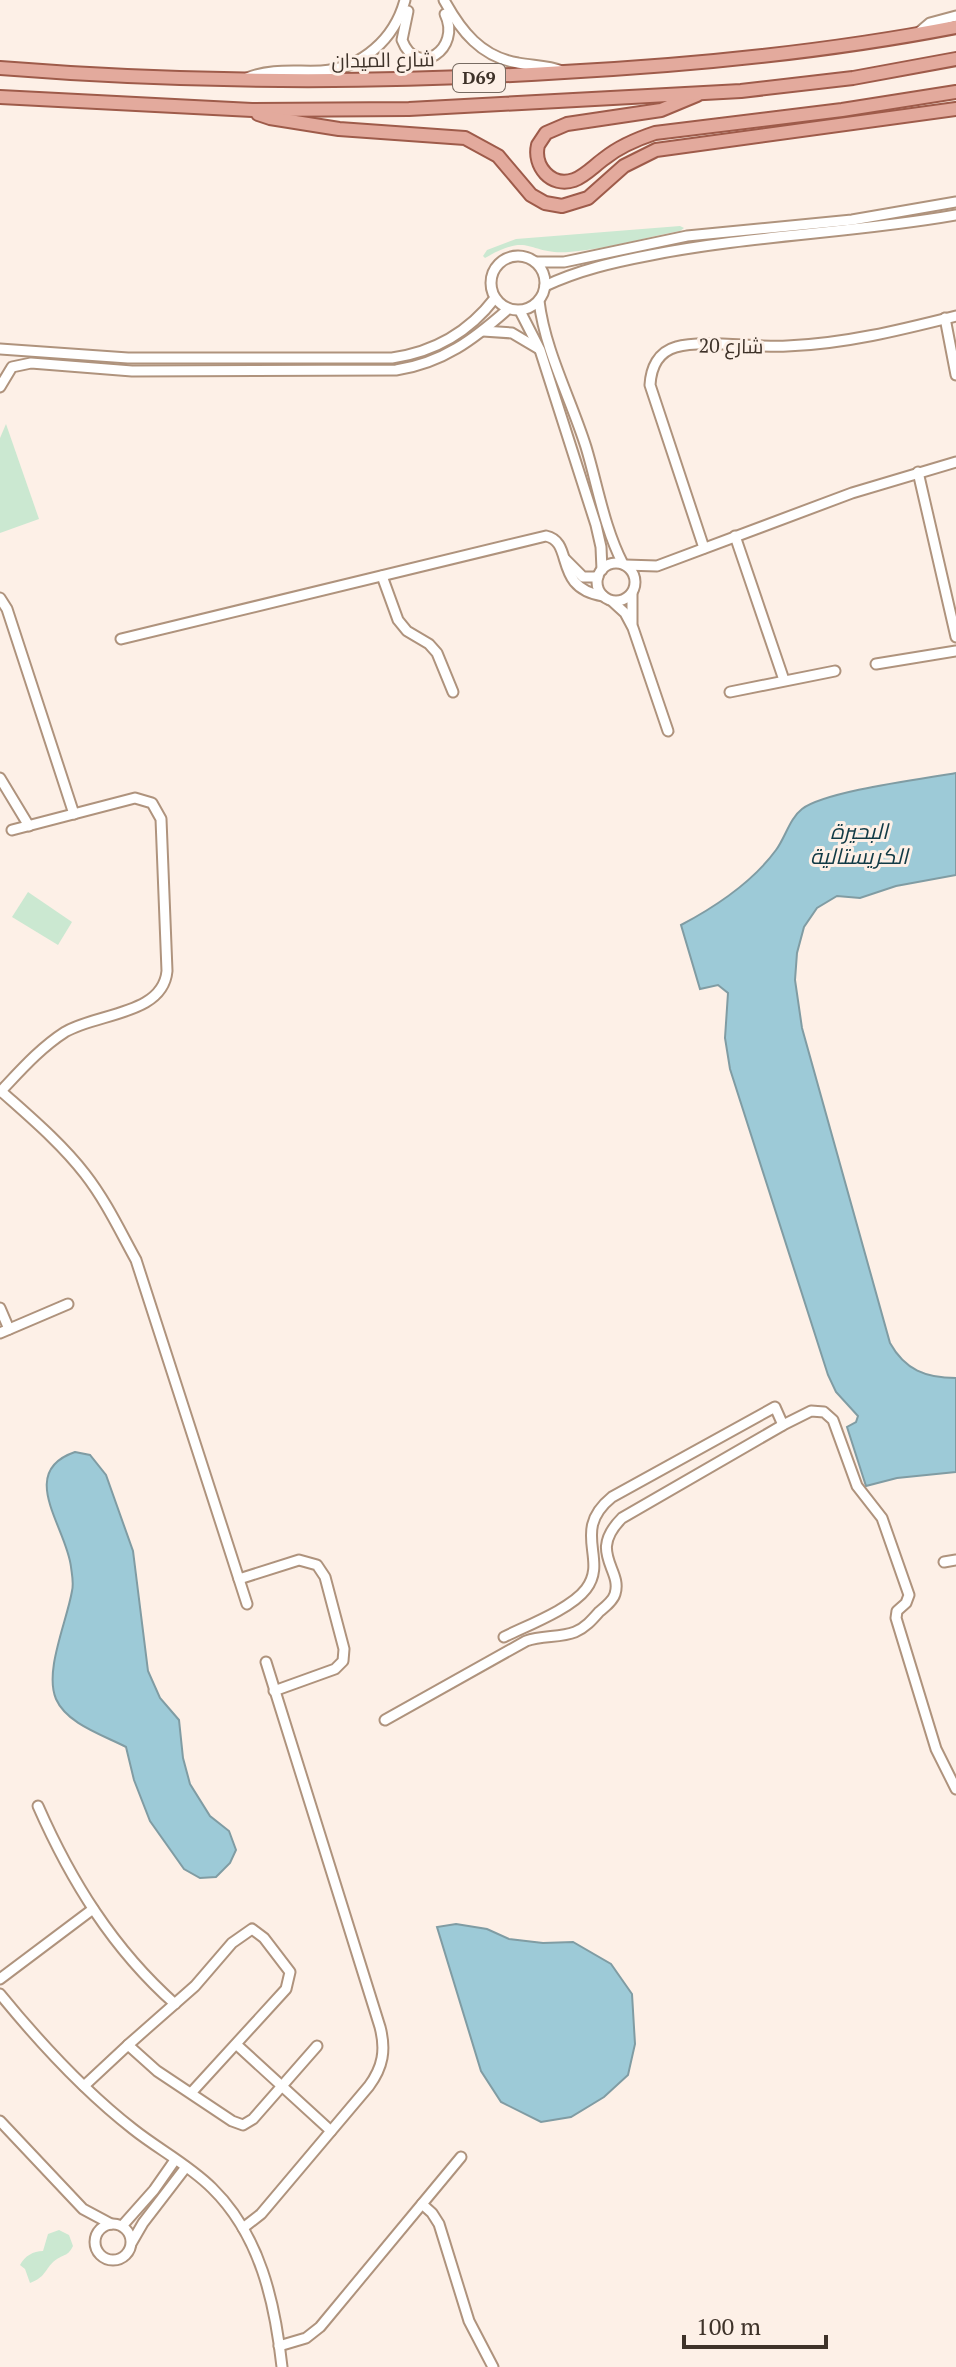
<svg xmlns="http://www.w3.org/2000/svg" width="956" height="2367" font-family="'PT Serif',Cairo,serif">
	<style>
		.green { fill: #cbe8d1 }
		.water { fill: #9dcad7; stroke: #809ca3; stroke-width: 2 }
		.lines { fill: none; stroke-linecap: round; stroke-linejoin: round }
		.minor-casing { stroke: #af937d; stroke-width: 13 }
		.major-casing { stroke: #9e5b4a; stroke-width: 16 }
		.minor { stroke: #fff; stroke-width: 9 }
		.major { stroke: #e3aa9d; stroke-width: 12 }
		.labels { text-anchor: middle; stroke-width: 6; stroke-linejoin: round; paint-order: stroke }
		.shield { fill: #fdf0e7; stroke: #776b62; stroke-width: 2 }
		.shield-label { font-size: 18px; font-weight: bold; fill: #3e3229 }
		.street-label { font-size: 20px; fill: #3e3229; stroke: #fdf0e7 }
		.water-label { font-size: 22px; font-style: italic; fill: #113a45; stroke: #fdf0e7 }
	</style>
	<rect width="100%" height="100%" fill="#fdf0e7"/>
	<!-- green -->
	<g class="green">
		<path d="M680,226L684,228L680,231C643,238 606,249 569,252C526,255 532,231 485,258L483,256L487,250L516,239Z"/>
		<path d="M6,424L39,519L0,533V438Z"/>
		<path d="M28,892L72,922L58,945L12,917Z"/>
		<path d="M59,2230L69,2235L73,2246C68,2256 65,2254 57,2259C45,2267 47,2277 30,2283L25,2269L20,2265C25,2256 33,2251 43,2251L48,2234Z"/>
	</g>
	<!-- water -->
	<g class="water">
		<path d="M956,773V875L896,886L860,898L837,896L817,908L804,927L797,953L795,980L802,1028L890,1343C905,1370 926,1378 956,1378V1472L897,1478L866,1486L847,1427L856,1422L858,1416L836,1392L828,1375L730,1069L725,1038L728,993L718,985L700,989L681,925C715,907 752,883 776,850C785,838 790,818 802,809C826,791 922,779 956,773Z"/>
		<path d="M75,1452L90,1455L106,1475L133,1551L148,1671L160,1698L179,1720L183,1758L190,1784L210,1816L229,1831L236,1850L230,1863L216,1877L200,1878L184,1869L150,1821L134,1780L126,1747C103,1735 67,1724 56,1699C44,1671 67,1621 72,1591C74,1583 72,1575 71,1567C67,1528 16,1472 75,1452Z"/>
		<path d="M456,1924L487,1929L509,1939L543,1943L573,1942L611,1964L632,1994L635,2044L628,2075L604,2097L571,2117L541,2122L501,2102L481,2071L437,1927Z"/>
	</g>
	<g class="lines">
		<!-- minor casing -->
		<g class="minor-casing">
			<g id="minor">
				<path d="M444,0C461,31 481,57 518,63C533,66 547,65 562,71"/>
				<path d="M408,11L402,40C417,79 462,49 445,14"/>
				<path d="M917,34L930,23L956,16"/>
				<path d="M247,78C272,68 295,72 321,71C362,69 395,38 405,0"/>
				<circle cx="518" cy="283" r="27"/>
				<path d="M536,262H564L687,236L852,220L956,202"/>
				<path d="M545,286C579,270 614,262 651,255C752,235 855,233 956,215"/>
				<path d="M539,301C545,351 571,399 586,447C598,487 604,527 623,564"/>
				<path d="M520,311L540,350L596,525L601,547L602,570"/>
				<path d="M945,318L956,375"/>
				<path d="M483,331L512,333L539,349"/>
				<path d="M0,349L128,358H392C434,352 469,332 495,298"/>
				<path d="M0,387L12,367L31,363L132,371L396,370C443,363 474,339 508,309"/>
				<path d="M918,472L956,637"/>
				<path d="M735,536L784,680"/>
				<path d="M704,548L650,385C651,368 658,352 676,347C702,339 756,348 787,346C844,344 900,330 956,316"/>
				<path d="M565,559L583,577H598"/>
				<circle cx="616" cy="582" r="19"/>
				<path d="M625,565L657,566L852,493L956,462"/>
				<path d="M382,576L398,620L407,631L429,644L437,653L453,692"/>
				<path d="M0,598L7,609L74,814"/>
				<path d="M613,602L625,613L633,628L668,731"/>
				<path d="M632,625V593"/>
				<path d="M121,639L546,536C575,542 552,588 603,596"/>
				<path d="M876,664L956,651"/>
				<path d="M730,692L835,671"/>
				<path d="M0,778L29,826"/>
				<path d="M1,1091C30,1117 61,1143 85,1174C106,1201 120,1231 136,1260L247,1604"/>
				<path d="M0,1092C20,1071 40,1048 65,1032C97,1013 163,1015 167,971L161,819L152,803L135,798L12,830"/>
				<path d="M0,1308L9,1329"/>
				<path d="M0,1333L68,1304"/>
				<path d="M944,1562L956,1560"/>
				<path d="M239,1579L299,1560L317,1565L325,1577L344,1649L343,1661L335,1669L274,1691"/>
				<path d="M504,1637C526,1626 571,1609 586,1589C609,1559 570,1531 612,1497L775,1407L783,1425"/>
				<path d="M385,1720L526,1641C542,1635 560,1638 575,1632C585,1628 592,1620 599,1612C605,1607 613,1601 615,1594C623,1569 587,1553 622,1518L783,1425L811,1411L824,1412L833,1420L857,1486L882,1518L909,1595L906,1603L897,1611L896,1618L936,1749L956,1789"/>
				<path d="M38,1806C71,1881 113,1949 175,2004"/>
				<path d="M0,1979L93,1909"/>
				<path d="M0,1994C40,2043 83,2090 133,2129C158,2149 189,2165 212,2188C260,2235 275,2302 282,2367"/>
				<path d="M237,2045L331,2131"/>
				<path d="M84,2086L128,2045"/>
				<path d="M191,2093L286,1989L290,1972L264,1938L252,1929L232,1943L195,1986L128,2045L157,2071L232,2121L243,2125L253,2119L317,2046"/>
				<path d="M0,2121L83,2209L111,2224"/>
				<path d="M422,2204L432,2213L439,2224L469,2321L493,2367"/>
				<circle cx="113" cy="2242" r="18"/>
				<path d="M122,2226L154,2190L175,2160"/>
				<path d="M243,2228L261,2214L369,2086C383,2067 386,2050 380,2027L266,1662"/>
				<path d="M132,2242L143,2223L186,2167"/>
				<path d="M279,2346L306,2338L320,2327L461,2157"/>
			</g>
		</g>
		<!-- major casing -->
		<g class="major-casing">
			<g id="major">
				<path d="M0,68C188,83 376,84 564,72C695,65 827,52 956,27"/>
				<path d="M697,95L661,110L567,124L546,133L538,145C533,166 551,188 574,180C585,176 595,165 605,158C620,146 637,139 655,133L842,110L956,92"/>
				<path d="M0,97L252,110L409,109L741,91L853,78L956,59"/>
				<path d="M258,114L270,118L339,129L465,138L498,156L531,195L545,203L562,206L588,198L624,166L656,150L956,109"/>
			</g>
		</g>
		<!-- minor -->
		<use href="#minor" class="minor"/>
		<!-- major -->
		<use href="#major" class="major"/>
	</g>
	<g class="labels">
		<!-- shield labels -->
		<rect class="shield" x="453" y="64" width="52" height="28" rx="6"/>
		<g class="shield-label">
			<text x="479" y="84">D69</text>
		</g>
		<!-- street labels -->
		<g class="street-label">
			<text transform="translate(383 60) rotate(-1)" y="7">شارع الميدان</text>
			<text transform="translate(731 346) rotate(1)" y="7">شارع 20</text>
		</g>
		<!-- water labels -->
		<g class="water-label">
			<text x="859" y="839">البحيرة<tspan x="859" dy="25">الكريستالية</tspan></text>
		</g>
	</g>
	<!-- scale -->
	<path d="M684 2335v12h142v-12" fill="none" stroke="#3e3229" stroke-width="4"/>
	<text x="696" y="2335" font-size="24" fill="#3e3229" stroke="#fdf0e7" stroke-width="6" paint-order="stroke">100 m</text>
</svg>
